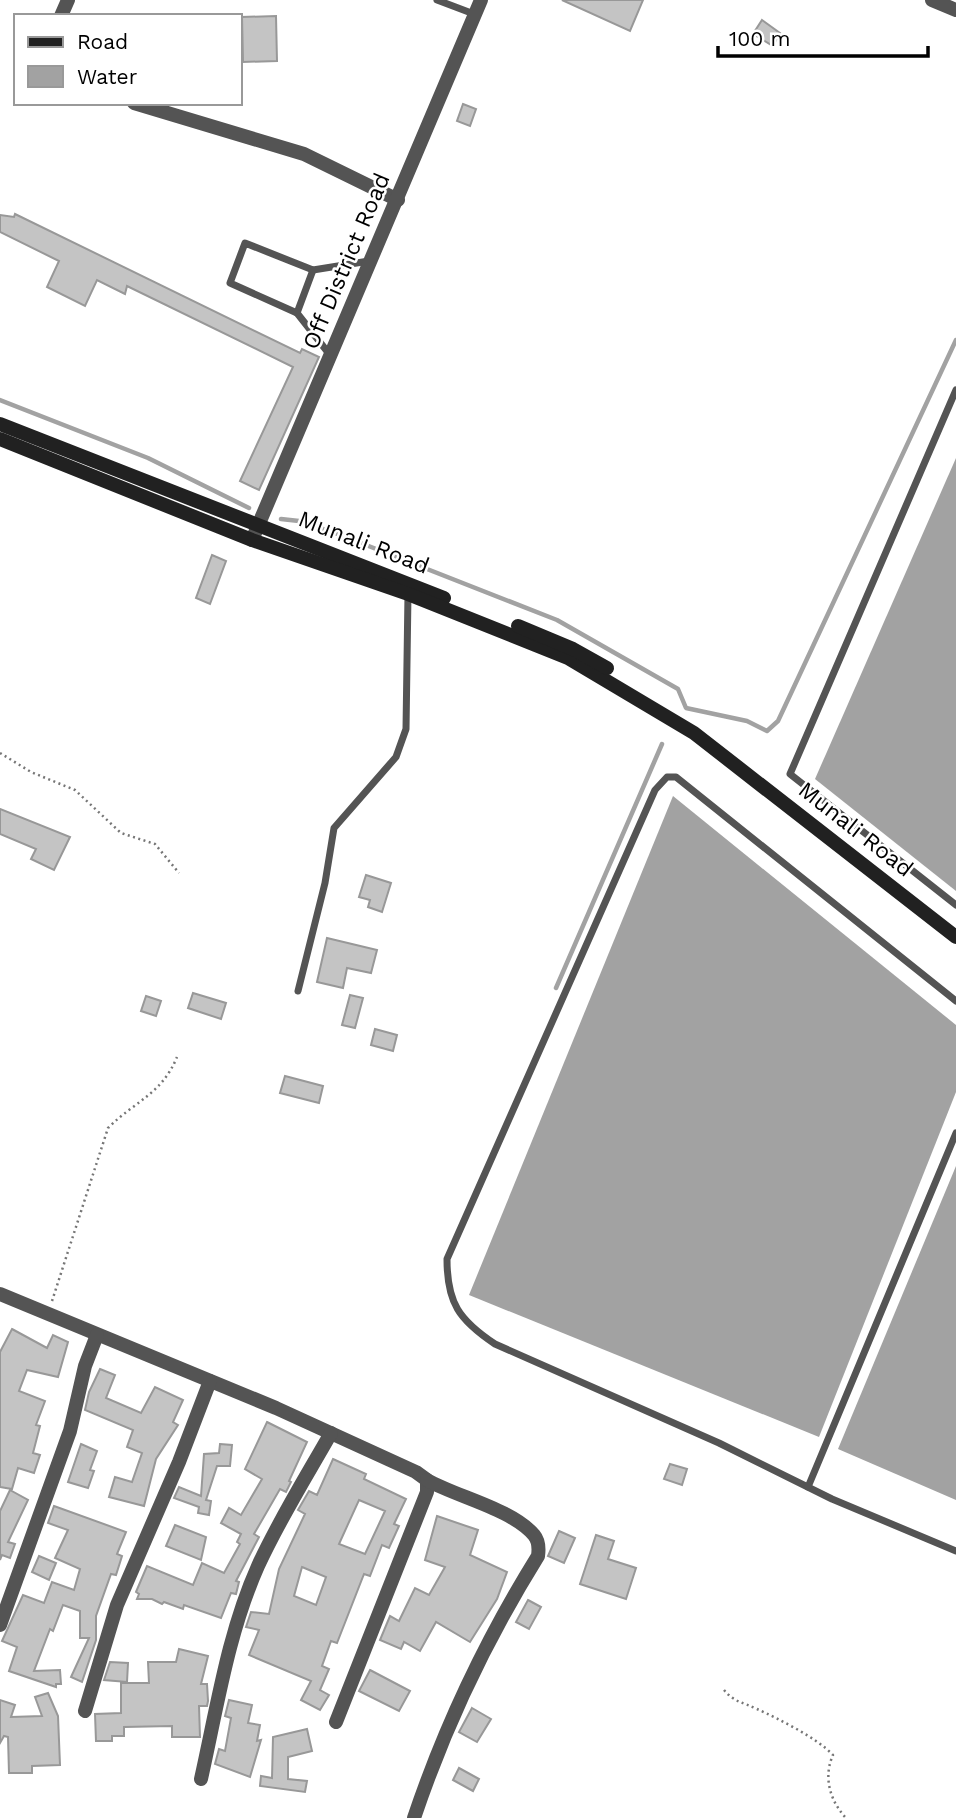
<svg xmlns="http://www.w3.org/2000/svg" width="956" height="1818" font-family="'Work Sans',sans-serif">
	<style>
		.water { fill: #a2a2a2 }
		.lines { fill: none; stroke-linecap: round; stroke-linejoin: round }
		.stream { stroke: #a2a2a2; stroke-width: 4.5 }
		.building { fill: #c4c4c4; stroke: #989898; stroke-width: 2; fill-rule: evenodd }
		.path { stroke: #767676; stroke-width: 2.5; stroke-dasharray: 2 3.5; stroke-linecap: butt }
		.service { stroke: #545454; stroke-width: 7 }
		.minor { stroke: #545454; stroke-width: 14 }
		.secondary { stroke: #212121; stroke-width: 14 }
		.labels { text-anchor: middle; stroke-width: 5; stroke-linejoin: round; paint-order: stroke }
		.street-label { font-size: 23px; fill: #000; stroke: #fff }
	</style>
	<rect width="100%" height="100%" fill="#fff"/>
	<!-- water -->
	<g class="water">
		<path d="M956,458V891L815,779Z"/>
		<path d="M673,796L956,1025V1092L819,1437L469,1295Z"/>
		<path d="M956,1166V1500L838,1449Z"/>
	</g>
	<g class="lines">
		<!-- stream -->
		<g class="stream">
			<path d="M0,400L148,458L249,508"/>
			<path d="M281,519L299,521L338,534L557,620L678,689L686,708L747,721L767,731L778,721L956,340"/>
			<path d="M556,988L662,744"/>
		</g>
	</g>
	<!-- building -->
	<g class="building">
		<path d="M562,0H643L630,31Z"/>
		<path d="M276,16L277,61L243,62L242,17Z"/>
		<path d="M762,20L780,33L773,46L753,34Z"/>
		<path d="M463,104L476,109L470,126L457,121Z"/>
		<path d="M15,214L300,353L302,349L319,357L259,490L240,481L293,367L127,286L125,294L97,280L85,306L47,287L59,261L0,232V215L14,217Z"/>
		<path d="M212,555L226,561L210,604L196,598Z"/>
		<path d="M0,809L70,837L54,870L31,859L36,849L0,834Z"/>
		<path d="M366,875L391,883L382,912L368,907L370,900L359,897Z"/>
		<path d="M327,938L377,950L371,973L347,968L343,988L317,982Z"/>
		<path d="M193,993L226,1003L221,1019L188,1008Z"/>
		<path d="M350,995L363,998L355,1028L342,1025Z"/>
		<path d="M146,996L161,1001L156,1016L141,1011Z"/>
		<path d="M375,1029L397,1035L393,1051L371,1045Z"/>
		<path d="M285,1076L323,1086L319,1103L280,1093Z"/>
		<path d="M12,1329L47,1348L53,1335L68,1342L58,1377L27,1370L19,1391L45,1401L36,1425L40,1426L33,1453L40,1455L34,1473L18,1468L12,1489L0,1487V1352Z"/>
		<path d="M100,1369L115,1375L106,1398L141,1413L155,1387L183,1400L173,1422L178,1425L156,1459L144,1506L109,1497L115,1477L132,1482L142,1453L127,1447L133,1430L85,1410L89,1392Z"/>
		<path d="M267,1422L307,1442L289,1481L291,1482L286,1492L280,1489L254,1534L259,1537L236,1581L239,1582L236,1594L231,1593L221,1618L184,1605L183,1609L164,1602L162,1604L152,1599H137L139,1594L136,1592L147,1566L193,1585L202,1563L224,1573L240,1544L237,1542L241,1534L221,1523L229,1508L241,1515L262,1479L245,1469Z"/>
		<path d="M81,1444L97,1451L90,1470L94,1471L88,1488L68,1482Z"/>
		<path d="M220,1444L232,1445L230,1466H217L206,1500L211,1501L209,1515L198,1513L199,1507L174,1498L179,1487L201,1496L204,1454L219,1453Z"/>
		<path d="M333,1459L366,1474L364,1479L406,1499L394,1524L399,1526L389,1548L382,1545L370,1576L364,1574L337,1643L331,1641L322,1666L329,1669L320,1690L329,1695L320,1710L301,1700L311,1681L249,1655L259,1630L246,1627L251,1612L269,1614L279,1569L305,1514L298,1510L309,1491L317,1495ZM359,1500L385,1511L365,1554L339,1544ZM302,1567L326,1577L316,1605L294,1596Z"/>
		<path d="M670,1464L687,1469L682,1485L664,1479Z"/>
		<path d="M10,1490L28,1500L8,1542L15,1544L10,1558L2,1555L0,1560V1511Z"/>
		<path d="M54,1506L126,1532L117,1554L122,1556L116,1575L111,1574L96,1616V1640L82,1682L71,1677L89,1638H80V1611L63,1605L53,1631L50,1629L34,1671L60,1670L61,1684H56V1687L9,1671L17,1647L2,1641L23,1595L44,1603L52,1582L74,1590L80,1569L55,1558L68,1530L48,1523Z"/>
		<path d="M437,1516L478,1530L470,1555L507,1572L497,1599L470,1642L436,1622L420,1651L404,1642L401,1649L380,1640L390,1616L399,1621L415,1588L429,1595L445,1567L425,1560Z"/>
		<path d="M175,1525L206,1537L201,1560L166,1546Z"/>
		<path d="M559,1531L575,1538L564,1563L548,1556Z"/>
		<path d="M596,1535L614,1541L608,1559L636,1568L626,1599L580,1584Z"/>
		<path d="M39,1556L56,1563L49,1580L32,1572Z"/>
		<path d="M528,1600L541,1607L529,1629L516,1622Z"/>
		<path d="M179,1649L208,1656L201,1684H207L208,1701L207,1706H199L200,1737H172V1726L124,1727V1736H112V1741H96L95,1714L121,1713V1683H149L148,1662H176Z"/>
		<path d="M110,1662L128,1663L127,1682L104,1680Z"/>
		<path d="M370,1670L410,1691L399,1711L359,1691Z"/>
		<path d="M48,1693L58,1716L60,1765L32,1766V1773H9L8,1737L4,1736L0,1743V1700L15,1705L11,1717L42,1716L35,1697Z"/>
		<path d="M229,1700L252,1705L248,1723L260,1725L257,1741L261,1740L250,1777L215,1764L219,1749L225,1751L231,1718L225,1716Z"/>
		<path d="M472,1708L491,1719L477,1742L459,1732Z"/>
		<path d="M307,1729L312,1751L288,1757V1779L307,1781L305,1792L260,1786L261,1776L272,1778L273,1737Z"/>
		<path d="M459,1768L479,1779L473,1791L453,1780Z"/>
	</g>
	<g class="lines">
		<!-- path -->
		<g class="path">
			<path d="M0,753L31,772L75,790L121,833L155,844L179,873"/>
			<path d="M52,1301L108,1128C135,1101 162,1094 177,1057"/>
			<path d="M724,1690C735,1703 743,1702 757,1709C779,1719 817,1738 833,1755C823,1777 830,1801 846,1818"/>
		</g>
		<!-- service -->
		<g class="service">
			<path d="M437,0L474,14"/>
			<path d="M297,313L313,270"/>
			<path d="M330,355L297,313L230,283L245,243L313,270L369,261"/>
			<path d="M956,390L790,774L956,905"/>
			<path d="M298,991L325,883L334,828L396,757L406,729L408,594"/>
			<path d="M956,1001L676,777H667L655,790L447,1259C447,1303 459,1320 495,1344L719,1443L832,1499L956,1551"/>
			<path d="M808,1487L956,1133"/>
		</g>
		<!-- minor -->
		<g class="minor">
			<path d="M932,0L956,10"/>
			<path d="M61,16L68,0"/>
			<path d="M134,103L304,154L398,200"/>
			<path d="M252,540L481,0"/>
			<path d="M0,1294L276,1408L416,1472L427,1480V1492L336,1722"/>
			<path d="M0,1625L70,1431L85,1366L97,1335"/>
			<path d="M85,1711L117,1605L179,1462L210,1381"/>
			<path d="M201,1779C217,1708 228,1633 258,1566C279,1520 306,1477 331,1433"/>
			<path d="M414,1818C445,1726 487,1638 538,1556C539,1549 539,1541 534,1535C512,1509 457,1497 427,1480"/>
		</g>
		<!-- secondary -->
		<g class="secondary">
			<path d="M0,424L444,598"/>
			<path d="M0,439L252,540L408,594L568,658L694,733L956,937"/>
			<path d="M518,626L573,649L607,668"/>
		</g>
	</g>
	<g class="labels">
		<!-- street labels -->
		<g class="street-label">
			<text transform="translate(346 261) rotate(-67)" y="8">Off District Road</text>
			<text transform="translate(364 542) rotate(21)" y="8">Munali Road</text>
			<text transform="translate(856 829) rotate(38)" y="8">Munali Road</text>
		</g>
	</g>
	<!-- legend -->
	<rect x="14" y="14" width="228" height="91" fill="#ffffff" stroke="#999999" stroke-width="2"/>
	<rect x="28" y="37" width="35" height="10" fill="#212121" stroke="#999999" stroke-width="2"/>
	<text x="77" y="49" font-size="21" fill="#000000">Road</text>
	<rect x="28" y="66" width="35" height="21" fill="#a2a2a2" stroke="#999999" stroke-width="2"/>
	<text x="77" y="84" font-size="21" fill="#000000">Water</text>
	<!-- scale -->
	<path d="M718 46v10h210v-10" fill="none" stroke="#000000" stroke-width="3.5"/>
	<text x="729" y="46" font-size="21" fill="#000000" stroke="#ffffff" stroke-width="5" paint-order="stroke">100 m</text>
</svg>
